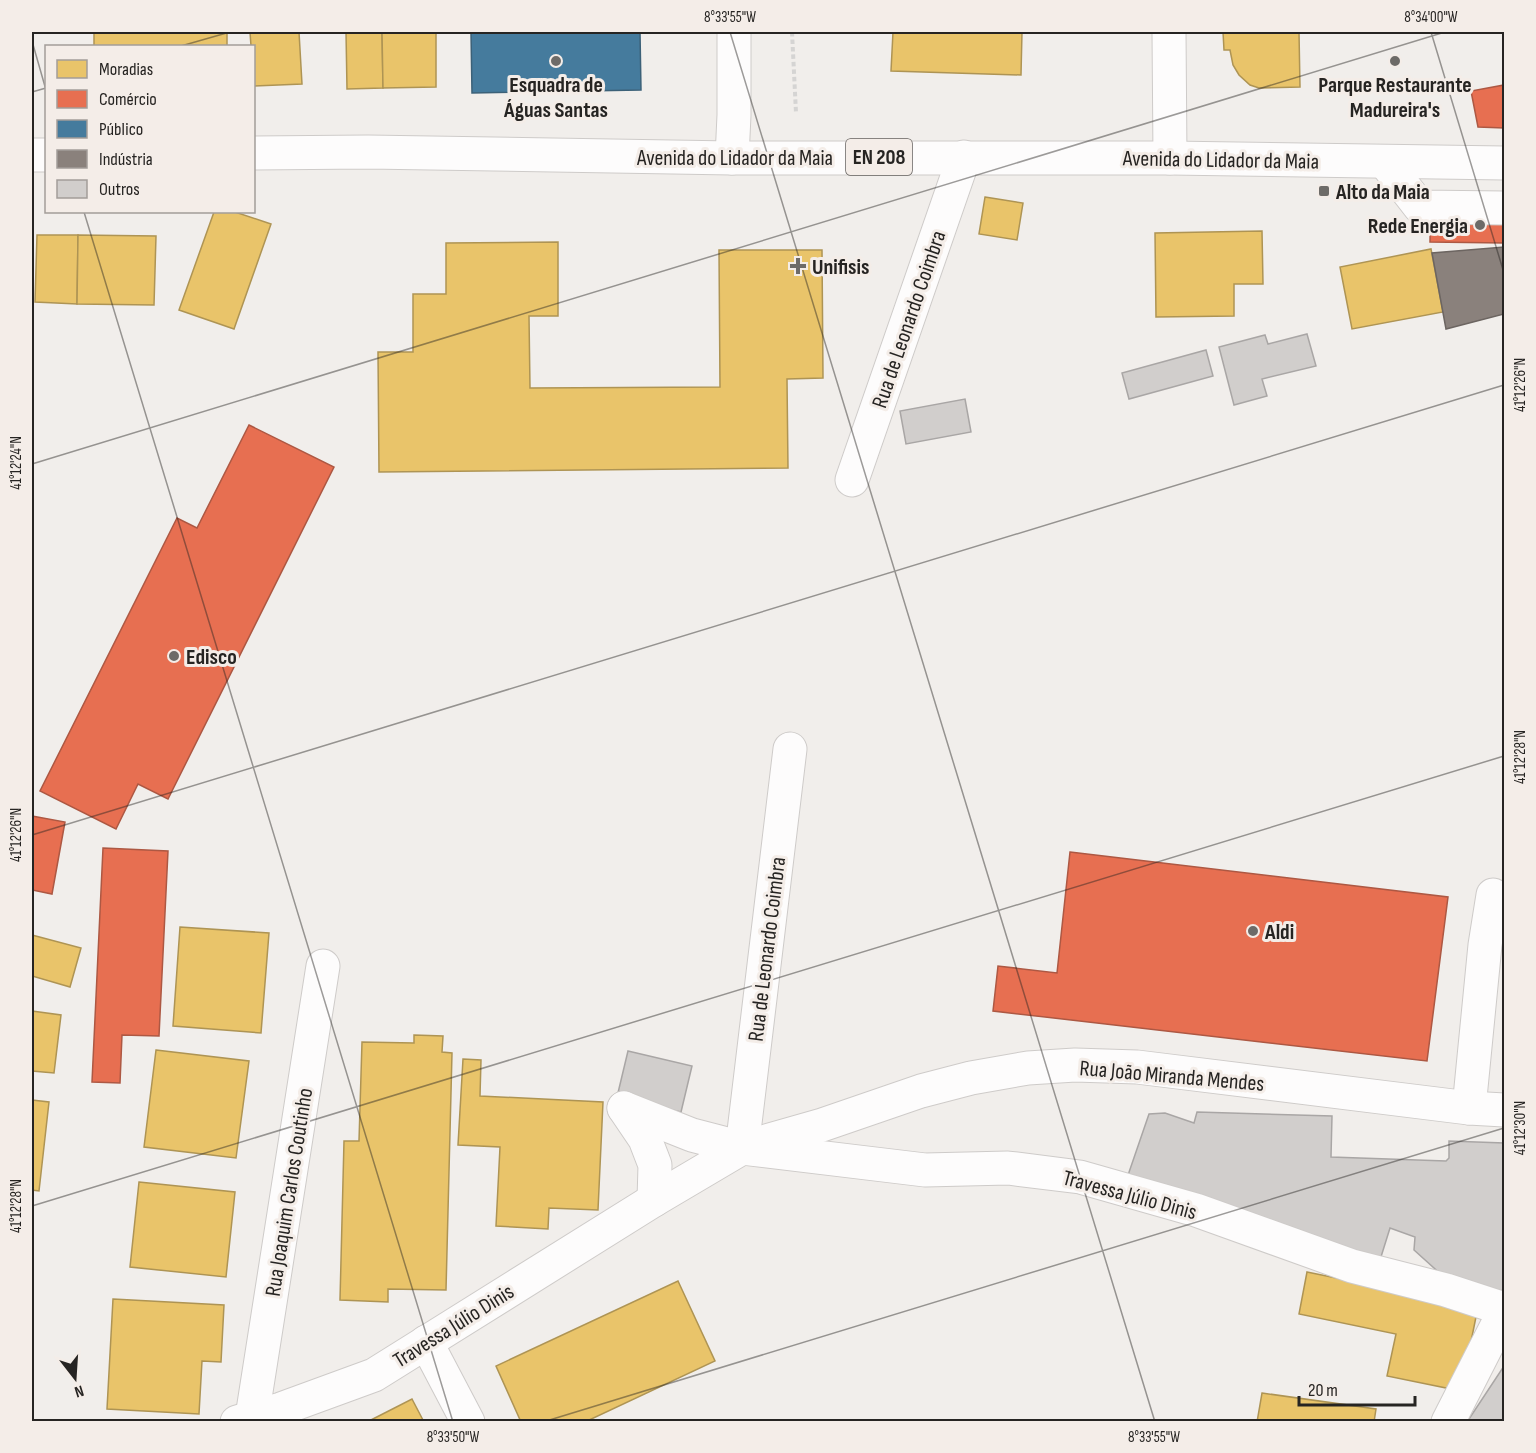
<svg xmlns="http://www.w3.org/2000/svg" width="1536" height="1453" font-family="'Sofia Sans Condensed',sans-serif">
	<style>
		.homes { fill: #e9c46a; stroke: #ae9454; stroke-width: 1.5 }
		.shops { fill: #e76f51; stroke: #ad5843; stroke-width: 1.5 }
		.public { fill: #457b9d; stroke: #3c6178; stroke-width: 1.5 }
		.industry { fill: #8a817c; stroke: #6c6561; stroke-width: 1.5 }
		.building { fill: #d1cecc; stroke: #a9a6a5; stroke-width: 1.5 }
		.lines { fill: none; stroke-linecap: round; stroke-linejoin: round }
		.minor-casing { stroke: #cecbc9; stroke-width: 35 }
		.major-casing { stroke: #cecbc9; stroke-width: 35 }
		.path { stroke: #d5d4d3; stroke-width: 4; stroke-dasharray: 4.5 3; stroke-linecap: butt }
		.minor { stroke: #fdfcfc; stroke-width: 33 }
		.major { stroke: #fdfcfc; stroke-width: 33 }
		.ticks { fill: none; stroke: #262422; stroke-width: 1.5; stroke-opacity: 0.45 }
		.poi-dot { fill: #6d6b68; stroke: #f4ede8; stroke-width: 2 }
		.labels { text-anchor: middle; stroke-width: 6; stroke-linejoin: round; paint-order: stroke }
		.shield { fill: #f4ede8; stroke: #64605d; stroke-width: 1.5 }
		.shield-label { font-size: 21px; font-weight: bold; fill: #262422 }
		.poi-label { font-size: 22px; font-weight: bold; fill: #262422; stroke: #f4ede8; text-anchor: start }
		.street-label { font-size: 22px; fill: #262422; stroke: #f4ede8 }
		.neatline { fill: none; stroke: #262422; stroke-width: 2 }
		.ticks-label { font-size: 15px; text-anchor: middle; fill: #262422 }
	</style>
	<rect width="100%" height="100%" fill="#f1eeeb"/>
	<!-- homes -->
	<g class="homes">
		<rect x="94" y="32" width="133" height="14"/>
		<path d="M250,32H299L302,84L254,86V46H251Z"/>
		<path d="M346,32H382L383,88L347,89Z"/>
		<path d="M382,32H436V87L383,88Z"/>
		<path d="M893,32H1022L1021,75L891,71Z"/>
		<path d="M1223,32H1299L1300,87L1259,88L1250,85L1239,75L1233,65L1230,50H1224Z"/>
		<path d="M985,197L1023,203L1017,240L979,234Z"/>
		<path d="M214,212H235L271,224L234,329L179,310Z"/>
		<path d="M1262,231L1263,284H1234V316L1156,317L1155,233Z"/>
		<path d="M37,235H78L77,304L35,302Z"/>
		<path d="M78,235L156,236L154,305L77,304Z"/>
		<path d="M558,242V316H529L530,388L720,387L719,250H822L823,378L787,379L788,468L379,472L378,352H413V294H446V243Z"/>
		<path d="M1431,249L1443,312L1352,329L1340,267Z"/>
		<path d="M180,927L269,933L261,1033L173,1026Z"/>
		<path d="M32,935L81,948L70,987L32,976Z"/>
		<path d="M32,1011L61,1015L54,1073L32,1071Z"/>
		<path d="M414,1035L443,1036L442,1052L452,1053L446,1290L388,1289V1302L340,1300L344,1141H359L362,1042L414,1043Z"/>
		<path d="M156,1050L249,1061L236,1158L144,1147Z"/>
		<path d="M463,1059L481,1060L480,1096L603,1102L598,1210L549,1208L548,1229L496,1226L500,1147L458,1145Z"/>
		<path d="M32,1100L49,1102L39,1191L32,1190Z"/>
		<path d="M139,1182L235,1192L226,1277L130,1267Z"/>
		<path d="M1307,1272L1478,1307L1461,1391L1387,1376L1396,1334L1299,1314Z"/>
		<path d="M678,1281L715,1361L585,1422H521L496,1366Z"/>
		<path d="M113,1299L224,1305L221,1362L202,1361L199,1414L107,1409Z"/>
		<path d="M1262,1393L1376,1409L1374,1422H1257Z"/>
		<path d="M412,1399L424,1422H367Z"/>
	</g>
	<!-- shops -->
	<g class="shops">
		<path d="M1504,85V128L1478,127L1471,91Z"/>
		<path d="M1431,192L1504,193V243L1430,242Z"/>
		<path d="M249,425L334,467L168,799L138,784L116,829L40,791L177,518L197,528Z"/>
		<path d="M32,816L65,822L52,894L32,890Z"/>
		<path d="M103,848L168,851L159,1036L122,1035L120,1083L92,1082Z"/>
		<path d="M1070,852L1448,897L1427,1061L993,1011L998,966L1057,973Z"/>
	</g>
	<!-- public -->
	<path class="public" d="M471,32H640L641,90L472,93Z"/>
	<!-- industry -->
	<path class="industry" d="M1504,247V314L1446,329L1432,253Z"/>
	<!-- building -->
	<g class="building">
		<path d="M1307,334L1316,366L1262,379L1267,396L1234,405L1219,347L1265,335L1268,344Z"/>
		<path d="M1206,350L1213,376L1129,399L1122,373Z"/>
		<path d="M965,399L971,432L906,444L900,411Z"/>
		<path d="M628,1051L692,1066L681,1112L617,1097Z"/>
		<path d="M1197,1112L1332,1116L1331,1157L1446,1161L1449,1158V1141L1504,1143V1288L1494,1300L1454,1286L1414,1250L1415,1237L1390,1228L1380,1260L1126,1181L1149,1114L1165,1113L1194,1123Z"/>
		<path d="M1504,1366V1422H1467Z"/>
	</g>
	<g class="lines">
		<!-- minor casing -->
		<g class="minor-casing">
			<g id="minor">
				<path d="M1169,32L1170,158"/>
				<path d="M732,158L734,115V32"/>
				<path d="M1385,162L1420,207L1504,208"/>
				<path d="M852,480L964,157"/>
				<path d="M624,1108L692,1135L742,1148L925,1170L1008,1168L1080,1177L1196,1210L1352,1266L1446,1290L1504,1309"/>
				<path d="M624,1108L645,1139L655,1165L654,1200"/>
				<path d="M1469,1108L1485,945L1493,895"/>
				<path d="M742,1148L790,749"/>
				<path d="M426,1342L468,1422"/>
				<path d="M252,1417L323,966"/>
				<path d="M237,1422L281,1409L374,1375L654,1200L742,1148L822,1125L921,1091L971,1078L1028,1068L1075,1065L1137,1067L1469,1108L1504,1110"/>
			</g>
		</g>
		<!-- major casing -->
		<g class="major-casing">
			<g id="major">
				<path d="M254,153L368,152L732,158H1170L1504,163"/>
				<path d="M32,155H46"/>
				<path d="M1448,1422L1504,1312"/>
			</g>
		</g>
		<!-- path -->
		<path class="path" d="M792,32L796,113"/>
		<!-- minor -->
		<use href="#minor" class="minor"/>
		<!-- major -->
		<use href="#major" class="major"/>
	</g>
	<!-- ticks -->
	<path class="ticks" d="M730,32L1155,1422M1431,32L1504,273M32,41L46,90M181,46L230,32M32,92L46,88M84,212L453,1422M32,464L1445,32M32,835L1504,385M32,1206L1504,756M543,1422L1504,1128"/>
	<!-- markers -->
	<g class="poi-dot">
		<circle cx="556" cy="61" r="6"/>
		<circle cx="1395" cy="61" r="6"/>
		<rect x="1318" y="185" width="12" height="12" rx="3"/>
		<circle cx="1480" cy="225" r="6"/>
		<path d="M795 257h6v6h6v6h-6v6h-6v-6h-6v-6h6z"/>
		<circle cx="174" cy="656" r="6"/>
		<circle cx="1253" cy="931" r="6"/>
	</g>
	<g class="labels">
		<!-- shield labels -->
		<rect class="shield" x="846" y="139" width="66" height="36" rx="4.5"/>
		<g class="shield-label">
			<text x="879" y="164">EN 208</text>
		</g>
		<!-- poi labels -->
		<g class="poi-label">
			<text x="556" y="92" text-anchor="middle">Esquadra de<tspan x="556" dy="25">Águas Santas</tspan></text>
			<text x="1395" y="92" text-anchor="middle">Parque Restaurante<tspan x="1395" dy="25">Madureira's</tspan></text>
			<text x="1336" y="199">Alto da Maia</text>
			<text x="1468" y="233" text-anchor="end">Rede Energia</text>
			<text x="812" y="274">Unifisis</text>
			<text x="186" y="664">Edisco</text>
			<text x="1265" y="939">Aldi</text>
		</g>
		<!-- street labels -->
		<g class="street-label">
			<text x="735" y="165">Avenida do Lidador da Maia</text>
			<text transform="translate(1221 159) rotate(1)" y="8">Avenida do Lidador da Maia</text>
			<text transform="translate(908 319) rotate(-71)" y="8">Rua de Leonardo Coimbra</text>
			<text transform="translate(766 949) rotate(-83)" y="8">Rua de Leonardo Coimbra</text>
			<text transform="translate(1172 1075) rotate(5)" y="8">Rua João Miranda Mendes</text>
			<text transform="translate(288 1192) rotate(-81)" y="8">Rua Joaquim Carlos Coutinho</text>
			<text transform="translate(1130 1194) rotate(15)" y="8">Travessa Júlio Dinis</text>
			<text transform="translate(453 1325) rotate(-32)" y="8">Travessa Júlio Dinis</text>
		</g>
	</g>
	<!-- border -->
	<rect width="1536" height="1453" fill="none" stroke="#f4ede8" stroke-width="66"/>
	<!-- legend -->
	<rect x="45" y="45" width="210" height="168" fill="#f4ede8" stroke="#a29d99" stroke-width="1.5"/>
	<rect x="57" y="60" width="30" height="18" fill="#e9c46a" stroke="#a29d99" stroke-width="1.5"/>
	<text x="99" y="75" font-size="18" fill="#262422">Moradias</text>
	<rect x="57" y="90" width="30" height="18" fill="#e76f51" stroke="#a29d99" stroke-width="1.5"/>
	<text x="99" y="105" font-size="18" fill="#262422">Comércio</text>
	<rect x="57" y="120" width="30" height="18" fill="#457b9d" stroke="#a29d99" stroke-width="1.5"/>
	<text x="99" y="135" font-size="18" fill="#262422">Público</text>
	<rect x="57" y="150" width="30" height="18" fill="#8a817c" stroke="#a29d99" stroke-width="1.5"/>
	<text x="99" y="165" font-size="18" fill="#262422">Indústria</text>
	<rect x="57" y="180" width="30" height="18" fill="#d1cecc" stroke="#a29d99" stroke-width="1.5"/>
	<text x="99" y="195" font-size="18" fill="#262422">Outros</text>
	<!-- north arrow -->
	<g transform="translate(75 1378) rotate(163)" stroke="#f4ede8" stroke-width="4.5" paint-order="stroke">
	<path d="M0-4.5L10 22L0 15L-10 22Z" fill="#262422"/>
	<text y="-9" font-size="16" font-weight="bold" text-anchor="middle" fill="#262422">N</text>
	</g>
	<!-- scale -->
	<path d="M1299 1396v9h116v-9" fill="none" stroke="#262422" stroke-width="3"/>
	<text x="1308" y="1396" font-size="18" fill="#262422" stroke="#f4ede8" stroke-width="4.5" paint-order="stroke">20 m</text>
	<rect x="33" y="33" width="1470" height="1387" class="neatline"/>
	<g class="ticks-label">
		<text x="730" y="22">8°33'55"W</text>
		<text x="1431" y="22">8°34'00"W</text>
		<text transform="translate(1520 385) rotate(-90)" y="5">41°12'26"N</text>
		<text transform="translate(16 463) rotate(-90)" y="5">41°12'24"N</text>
		<text transform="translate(1520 757) rotate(-90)" y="5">41°12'28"N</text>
		<text transform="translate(16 835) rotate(-90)" y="5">41°12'26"N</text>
		<text transform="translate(1520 1128) rotate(-90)" y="5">41°12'30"N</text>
		<text transform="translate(16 1206) rotate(-90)" y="5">41°12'28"N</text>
		<text x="453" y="1442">8°33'50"W</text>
		<text x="1154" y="1442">8°33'55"W</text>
	</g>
</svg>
